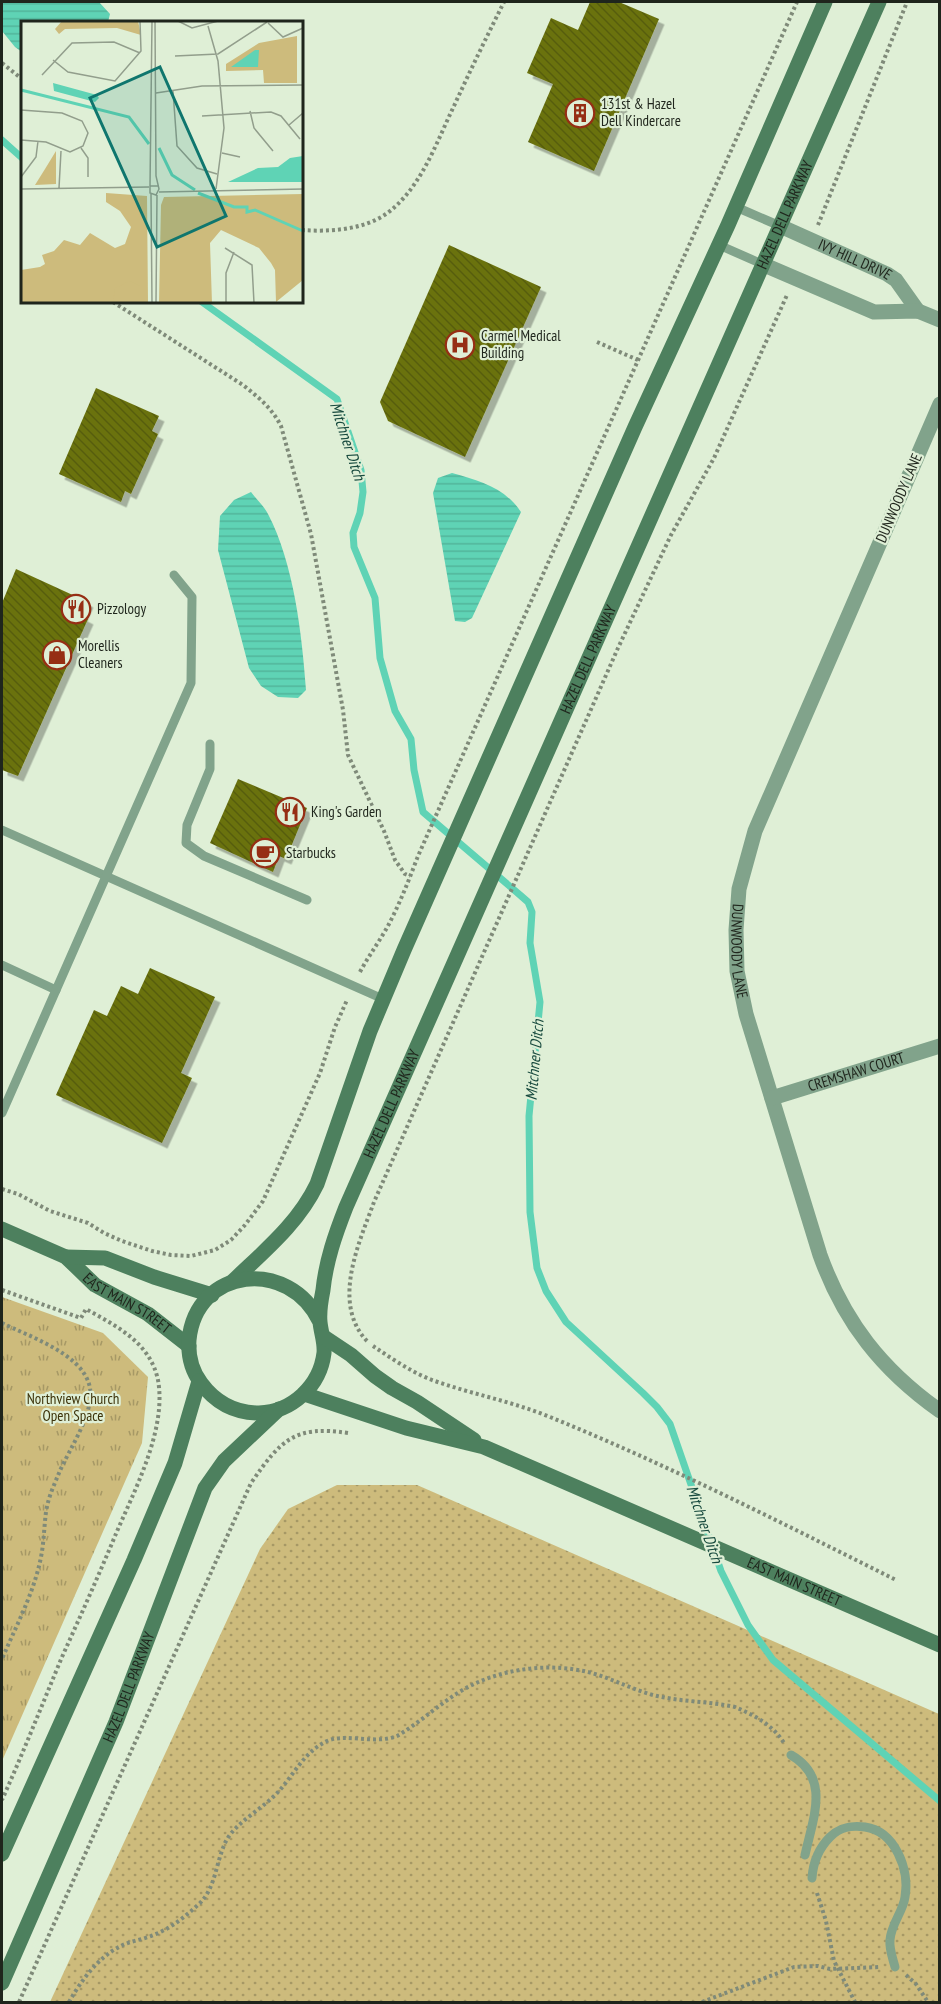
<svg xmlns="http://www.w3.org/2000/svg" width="941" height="2004" font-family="'PT Sans Narrow',sans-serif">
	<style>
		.grass { fill: url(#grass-dots) }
		.park { fill: url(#park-tufts) }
		.water { fill: url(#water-rules) }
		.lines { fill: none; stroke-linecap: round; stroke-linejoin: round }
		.stream { stroke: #5fd3b5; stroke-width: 7 }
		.building { fill: url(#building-back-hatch); filter: url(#shadow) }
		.path { stroke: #7f8a79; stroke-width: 4; stroke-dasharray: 3 3; stroke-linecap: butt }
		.service { stroke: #81a38b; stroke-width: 9 }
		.minor { stroke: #81a38b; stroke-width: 15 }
		.secondary { stroke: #4d805e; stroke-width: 15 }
		.labels { text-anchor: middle; stroke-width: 4.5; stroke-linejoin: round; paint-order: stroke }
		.poi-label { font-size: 15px; fill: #1f251c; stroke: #dfefd6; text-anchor: start }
		.street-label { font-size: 15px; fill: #1f251c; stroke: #dfefd6 }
		.park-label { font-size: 15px; fill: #3d330a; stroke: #dfefd6 }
		.water-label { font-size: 16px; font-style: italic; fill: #184a3e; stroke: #dfefd6 }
		.inset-river { fill: none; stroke: #5fd3b5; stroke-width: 3 }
		.inset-road { fill: none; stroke: #929e8c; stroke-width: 1.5 }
		.view { fill: #0f766e; fill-opacity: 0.15; stroke: #0f766e; stroke-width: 3 }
		.inset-edge { fill: none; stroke: #1f251c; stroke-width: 3 }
	</style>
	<defs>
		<pattern id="grass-dots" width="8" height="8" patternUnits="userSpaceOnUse" patternTransform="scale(1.5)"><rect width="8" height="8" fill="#cdbb7c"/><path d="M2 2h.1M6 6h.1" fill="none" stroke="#a69865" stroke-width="1.8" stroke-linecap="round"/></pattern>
		<pattern id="park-tufts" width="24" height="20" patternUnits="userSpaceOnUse" patternTransform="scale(1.5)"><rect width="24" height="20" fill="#cdbb7c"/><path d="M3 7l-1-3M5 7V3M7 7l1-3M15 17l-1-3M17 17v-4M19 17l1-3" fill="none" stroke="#a69865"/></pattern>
		<pattern id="water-rules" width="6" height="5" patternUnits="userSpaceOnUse" patternTransform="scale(1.5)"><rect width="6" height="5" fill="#5fd3b5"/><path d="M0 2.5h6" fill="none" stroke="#52b59b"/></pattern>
		<pattern id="building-back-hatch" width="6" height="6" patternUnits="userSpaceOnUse" patternTransform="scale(1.5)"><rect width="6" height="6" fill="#6b720e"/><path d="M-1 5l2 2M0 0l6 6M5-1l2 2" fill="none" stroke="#575d0d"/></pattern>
		<filter id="shadow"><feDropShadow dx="5.5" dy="5.5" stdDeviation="0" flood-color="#0004"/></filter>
	</defs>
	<rect width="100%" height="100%" fill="#dfefd6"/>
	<!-- grass -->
	<path class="grass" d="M337,1485H417L939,1714V2002H50L260,1549L288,1509Z"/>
	<!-- park -->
	<path class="park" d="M2,1297L103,1333L148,1377L142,1443L2,1761Z"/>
	<!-- water -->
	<g class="water">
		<path d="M2,2H99L110,14L108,22H22V52L15,47L2,31Z"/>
		<path d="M452,473C480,481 504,487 521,512L472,618L465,622L455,621L433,493L438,478Z"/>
		<path d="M251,492C256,499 264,506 268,514C294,564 302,634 306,690L298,698L278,697L261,686L249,668L218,550L220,516L234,500Z"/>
	</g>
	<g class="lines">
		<!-- stream -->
		<g class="stream">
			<path d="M2,140L22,158"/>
			<path d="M202,302L337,399L361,470L363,492L360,513L353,533L354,547L375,598L380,658L395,711L411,739L414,770L423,812L520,895L528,902L532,912L530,943L540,1002L529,1116L530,1212L537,1268L546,1291L566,1322L643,1393L657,1407L670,1424L721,1571L748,1625L773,1660L940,1801"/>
		</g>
	</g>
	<!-- building -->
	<g class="building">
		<path d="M590,2H619L659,19L594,171L528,142L553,84L527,73L551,18L578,30Z"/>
		<path d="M449,245L541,287L465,457L388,421L380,402Z"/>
		<path d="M96,388L159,416L152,431L158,434L131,494L125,491L121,502L59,474Z"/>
		<path d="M16,569L88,602L82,616L88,619L18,776L2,770V603Z"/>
		<path d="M238,779L307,808L286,859L279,856L273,872L210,843Z"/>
		<path d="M150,968L215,997L181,1073L192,1078L162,1143L56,1095L94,1010L107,1016L121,986L138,994Z"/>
	</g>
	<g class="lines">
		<!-- path -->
		<g class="path">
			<path d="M2,63L22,79"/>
			<path d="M818,225L907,2"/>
			<path d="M302,230C328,232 363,230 386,214C421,189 436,143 454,106C470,71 487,36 504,2"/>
			<path d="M113,302L243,385C258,397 272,408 281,426L311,534L343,710L348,755L384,831L395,860L405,874L410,876"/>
			<path d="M597,342L638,360"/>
			<path d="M360,972C370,953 383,937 392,918C402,898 410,877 418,856L797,2"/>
			<path d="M2,1189L18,1194L50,1211L88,1223L104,1233L122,1241L152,1251L171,1255L191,1256L215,1250L231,1240L245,1225L263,1201L320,1073L335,1027L347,1000"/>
			<path d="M2,1290L81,1318L86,1309C116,1326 150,1342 158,1380C167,1430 134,1491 115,1536C98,1577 80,1617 62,1657C42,1705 23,1753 2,1800"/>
			<path d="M2,1323C28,1336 80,1353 89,1384C97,1410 69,1449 59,1473C54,1485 48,1498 46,1512C44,1527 44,1542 41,1557C34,1593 16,1626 2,1659"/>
			<path d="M367,1341C331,1303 359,1243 374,1202L618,648L671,535L714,458L787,295"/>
			<path d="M373,1346C391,1358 411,1372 432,1380C471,1394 511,1401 550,1417C668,1465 782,1523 896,1580"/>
			<path d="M817,1893L826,1921L834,1961L855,2002"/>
			<path d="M906,1975L916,1984L928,2002"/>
			<path d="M19,2002L251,1483C281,1440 294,1425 348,1433"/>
			<path d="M69,2002C81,1981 98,1957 121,1946C130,1941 141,1940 151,1936C170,1929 185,1917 200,1903C216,1887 216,1861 226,1841C236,1822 264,1808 279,1791C294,1774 304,1753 325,1742C343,1732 374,1745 397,1736C423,1721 445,1698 472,1685C507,1668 550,1663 588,1672C611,1678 631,1689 653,1695C680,1702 708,1701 735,1707C754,1715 773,1725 784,1743"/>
			<path d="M702,2002L794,1967L818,1966L830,1969L880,1967"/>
		</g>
		<!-- service -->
		<g class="service">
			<path d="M736,207L780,226"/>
			<path d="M719,245L762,264"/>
			<path d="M210,744V769L187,825L186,843L204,856L307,900"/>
			<path d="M2,830L383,999"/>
			<path d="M2,965L56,990"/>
			<path d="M2,1113L191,683L192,597L174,575"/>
			<path d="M791,1755C831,1778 813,1818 805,1855"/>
			<path d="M812,1878C813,1863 819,1848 830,1837C840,1827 851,1825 865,1827C895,1831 910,1870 905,1897C903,1912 891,1924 890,1940C889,1949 893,1959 895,1967"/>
		</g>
		<!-- minor -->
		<g class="minor">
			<path id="s1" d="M780,226L887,274L896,280L918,311"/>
			<path d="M762,264L874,312L918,311L940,320"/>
			<path id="s2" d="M940,404L755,831L739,889L736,930L737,971L746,1014L820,1255C844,1322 882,1370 940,1411"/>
			<path id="s3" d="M772,1098L940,1046"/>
		</g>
		<!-- secondary -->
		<g class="secondary">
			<path id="s4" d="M2,1229L66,1257L95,1285L148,1314L189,1346"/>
			<path d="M66,1257L105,1258L154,1277L212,1295"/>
			<path d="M232,1282C263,1252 298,1224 317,1184L370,1031L404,950L635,427L728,225L825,2"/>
			<path id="s5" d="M320,1322C289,1257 196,1267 189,1340C188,1355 192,1371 201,1383C215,1402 235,1413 259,1413C292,1412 320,1386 324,1353C325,1342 321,1333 320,1322C319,1312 321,1300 323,1290C326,1261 335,1235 346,1207L879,2"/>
			<path d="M324,1337L351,1355L375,1376L392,1388L417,1402L474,1440"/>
			<path id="s6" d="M304,1394L406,1428L484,1447L940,1645"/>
			<path d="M2,1854L134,1560L175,1463L199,1381"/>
			<path id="s7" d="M2,1983L116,1722L205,1488L224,1461L279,1409"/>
		</g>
	</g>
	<!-- icons -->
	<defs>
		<g id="building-ring" transform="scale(1.5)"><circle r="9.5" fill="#dfefd6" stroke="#962e14" stroke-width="1.5"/><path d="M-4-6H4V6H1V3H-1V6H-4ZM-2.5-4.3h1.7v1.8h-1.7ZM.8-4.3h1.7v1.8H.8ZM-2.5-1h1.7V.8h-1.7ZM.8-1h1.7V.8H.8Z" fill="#962e14"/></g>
		<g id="hospital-ring" transform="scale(1.5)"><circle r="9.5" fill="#dfefd6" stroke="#962e14" stroke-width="1.5"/><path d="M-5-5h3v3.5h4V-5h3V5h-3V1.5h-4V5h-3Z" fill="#962e14"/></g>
		<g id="restaurant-ring" transform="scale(1.5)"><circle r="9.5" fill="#dfefd6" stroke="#962e14" stroke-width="1.5"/><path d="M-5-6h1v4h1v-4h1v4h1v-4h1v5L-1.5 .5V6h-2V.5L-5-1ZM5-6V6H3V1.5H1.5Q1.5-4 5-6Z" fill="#962e14"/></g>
		<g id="shop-ring" transform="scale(1.5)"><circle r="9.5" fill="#dfefd6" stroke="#962e14" stroke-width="1.5"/><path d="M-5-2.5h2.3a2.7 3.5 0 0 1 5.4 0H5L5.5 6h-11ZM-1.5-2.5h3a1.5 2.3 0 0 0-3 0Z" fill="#962e14"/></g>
		<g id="cafe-ring" transform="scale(1.5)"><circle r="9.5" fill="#dfefd6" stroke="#962e14" stroke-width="1.5"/><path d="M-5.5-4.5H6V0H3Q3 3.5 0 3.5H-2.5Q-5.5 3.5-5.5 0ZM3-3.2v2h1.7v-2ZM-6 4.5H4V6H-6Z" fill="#962e14"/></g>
	</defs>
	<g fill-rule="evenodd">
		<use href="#building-ring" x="580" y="113"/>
		<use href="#hospital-ring" x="460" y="345"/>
		<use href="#restaurant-ring" x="76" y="609"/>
		<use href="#shop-ring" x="57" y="655"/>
		<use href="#restaurant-ring" x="290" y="812"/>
		<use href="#cafe-ring" x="265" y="853"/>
	</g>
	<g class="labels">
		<!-- poi labels -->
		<g class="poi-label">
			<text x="601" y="109">131st &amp; Hazel<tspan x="601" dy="17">Dell Kindercare</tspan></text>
			<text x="481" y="341">Carmel Medical<tspan x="481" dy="17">Building</tspan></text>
			<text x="97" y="614">Pizzology</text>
			<text x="78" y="651">Morellis<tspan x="78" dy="17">Cleaners</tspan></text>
			<text x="311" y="817">King's Garden</text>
			<text x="286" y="858">Starbucks</text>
		</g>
		<!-- street labels -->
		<g class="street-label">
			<text dy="5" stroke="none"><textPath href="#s5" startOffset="1626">HAZEL DELL PARKWAY</textPath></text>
			<text dy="5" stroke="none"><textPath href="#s1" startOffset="82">IVY HILL DRIVE</textPath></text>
			<text transform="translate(899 498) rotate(-67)" y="5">DUNWOODY LANE</text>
			<text dy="5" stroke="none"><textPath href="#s5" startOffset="1140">HAZEL DELL PARKWAY</textPath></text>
			<text dy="5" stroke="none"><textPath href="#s2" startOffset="588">DUNWOODY LANE</textPath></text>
			<text dy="5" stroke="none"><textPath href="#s3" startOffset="88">CREMSHAW COURT</textPath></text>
			<text dy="5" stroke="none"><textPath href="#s5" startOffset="654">HAZEL DELL PARKWAY</textPath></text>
			<text dy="5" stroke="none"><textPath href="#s4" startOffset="147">EAST MAIN STREET</textPath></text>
			<text dy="5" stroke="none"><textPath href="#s6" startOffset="526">EAST MAIN STREET</textPath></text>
			<text dy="5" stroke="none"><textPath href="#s7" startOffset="322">HAZEL DELL PARKWAY</textPath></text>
		</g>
		<!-- park labels -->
		<g class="park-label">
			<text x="73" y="1404">Northview Church<tspan x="73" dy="17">Open Space</tspan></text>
		</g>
		<!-- water labels -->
		<g class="water-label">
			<text transform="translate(348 441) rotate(72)" y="6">Mitchner Ditch</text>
			<text transform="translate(534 1060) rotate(-85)" y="6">Mitchner Ditch</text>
			<text transform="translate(705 1524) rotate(71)" y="6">Mitchner Ditch</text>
		</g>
	</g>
	<!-- overview -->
	<g transform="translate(21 21)">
		<rect width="282" height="282" fill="#dfefd6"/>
		<path d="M282,173V259L255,281L254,249L250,242L238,227L200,209L189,222L191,282H138L140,184L143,176Z" fill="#cdbb7c"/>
		<path d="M41,0H117L120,14L96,7L44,8L38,13L34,8ZM276,15V62H243L242,49L205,50V43L238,22ZM35,130V163L14,164L24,148ZM85,172L126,175L127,282H0V249L19,246L24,243L21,234L33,230L43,219L59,224L69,212L94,227L104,223L110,206L99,190L85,181Z" fill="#cdbb7c"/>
		<path d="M109,260L119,265V282H92L94,267Z" fill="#cdbb7c"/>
		<path d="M234,29H238L237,46H210ZM32,62L76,74L78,77L74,81L33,70ZM282,135V161H207L237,147L257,146L269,137Z" fill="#5fd3b5"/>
		<path class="inset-river" d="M0,69L108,96L128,123M138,127L151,154L174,169M177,172L213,186H226V191L234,189L282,210"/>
		<path class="inset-road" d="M134,0L135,155L138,168L135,174L129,172V165H137M157,0L171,7L197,0M247,2L262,16L282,7M187,5L197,40L203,107L195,168M154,35L197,33L246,1M32,39L47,51L94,60L120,30L119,0M21,54L51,22L93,21L119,32M152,70L156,125L176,147L196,153M135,72L181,65L282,64M0,89L41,92L61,100L67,112L62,125L49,131L25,121L0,119M229,90L233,107L252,130M181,95L250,91L260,95L279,118M268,104L282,92M60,127L67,137V156M201,132L219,136M0,156L15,136L17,120M129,165L131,0M38,167L40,130M0,168L128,166M138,171L282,168M130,173L131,282M204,227L231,244L233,282M135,282L136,174M205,282V252L213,231"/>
		<path class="view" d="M139,46L205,195L136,226L69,77Z"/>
		<rect width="282" height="282" class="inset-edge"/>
	</g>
	<!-- border -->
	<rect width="941" height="2004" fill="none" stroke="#1f251c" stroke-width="6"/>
</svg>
